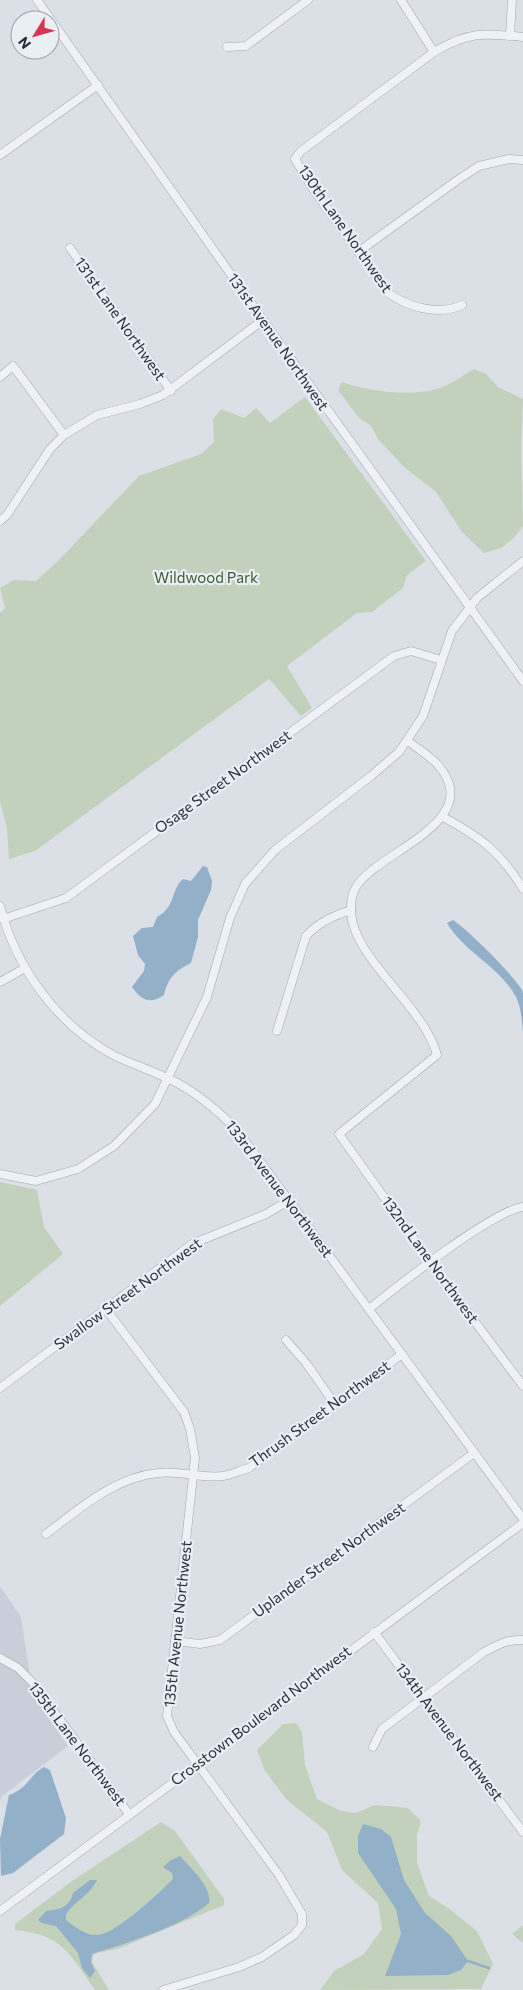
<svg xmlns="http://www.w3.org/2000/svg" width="523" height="1990" font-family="Commissioner,sans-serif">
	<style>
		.built { fill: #c9cfd9 }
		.green { fill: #c2d1bc }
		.water { fill: #93b0c9 }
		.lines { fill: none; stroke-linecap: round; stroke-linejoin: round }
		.stream { stroke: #93b0c9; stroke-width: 2.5 }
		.minor-casing { stroke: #a0a7b1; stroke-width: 9 }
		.minor { stroke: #eef1f5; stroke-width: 8 }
		.labels { text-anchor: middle; stroke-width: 4.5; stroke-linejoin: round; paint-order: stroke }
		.street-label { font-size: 15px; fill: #242f3d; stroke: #eaeff4 }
		.park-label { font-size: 15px; fill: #3a5a31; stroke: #eaeff4 }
	</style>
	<rect width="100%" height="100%" fill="#dbe0e7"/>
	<!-- built -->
	<path class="built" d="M0,1586L21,1617L29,1669L30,1692L68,1746L1,1797L0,1801Z"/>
	<!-- green -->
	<g class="green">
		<path d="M474,369L486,374L498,387L523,399L521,447L523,526L514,538L501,548L484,553L462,532L436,492L404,467L378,439L371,426L359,418L338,390L342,382C368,391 409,397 437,389C449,386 463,375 474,369Z"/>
		<path d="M305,397L426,561L407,575L403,588L372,612L357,613L287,666L312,708L301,716L269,679L35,851L9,859L7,828L0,802V613L5,608L0,588L14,580L36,581L57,562L139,476L201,454L214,442L213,419L221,409L244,418L256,408L270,423Z"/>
		<path d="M0,1182L37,1190L44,1227L63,1254L0,1306Z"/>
		<path d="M296,1723L302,1732L305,1765L317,1799L341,1811L356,1813L375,1805L408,1808L421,1821L417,1835V1863L429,1896L448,1908L477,1931L493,1964L481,1989L320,1990L334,1971L364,1954L382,1929L378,1903L342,1870L327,1832L287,1800L265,1771L257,1750L283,1724Z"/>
		<path d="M161,1822L175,1831L224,1899V1905L120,1948L94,1954L92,1962L109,1990H95C69,1953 63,1935 15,1930V1924L72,1881Z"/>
		<path d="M523,1925V1943L512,1934Z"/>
	</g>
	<!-- water -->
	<g class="water">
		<path d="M203,866L207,867L212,881L211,890L198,920V937L191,963C175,971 168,978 164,995C150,1005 141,1000 132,987L144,971L145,964L138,955L133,936L142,928L153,927L157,917C176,907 170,891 183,879L191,881Z"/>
		<path d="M453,920C465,927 521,982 523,993C523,1005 523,1020 523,1032C522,1022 521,1006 516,997C500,967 464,952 447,923Z"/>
		<path d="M44,1767L50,1770L66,1818L64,1834L13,1873L1,1876L0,1839L9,1795C29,1788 27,1777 44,1767Z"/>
		<path d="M363,1824L381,1829L391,1837L404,1880L425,1913L451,1936L468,1961L461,1970L448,1975L385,1976L401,1934L396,1909L358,1853V1836Z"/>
		<path d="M180,1856C190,1868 212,1886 209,1903C183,1926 127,1943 92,1954L91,1962L95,1971L90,1978L82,1968L78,1953L56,1926L42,1923L38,1920L46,1911C60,1909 69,1908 73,1893L90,1880H97C90,1895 76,1900 66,1914V1920C75,1927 86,1936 98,1935C117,1933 159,1893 173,1879L172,1873L163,1867L171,1860Z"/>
	</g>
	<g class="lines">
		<!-- stream -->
		<path class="stream" d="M468,1961L489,1968"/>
		<!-- minor casing -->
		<g class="minor-casing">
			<g id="minor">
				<path d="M37,0L263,320L523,681"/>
				<path d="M401,0L434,52"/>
				<path d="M510,36L512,0"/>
				<path d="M227,47L246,46L308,0"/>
				<path d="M0,155L98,85"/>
				<path d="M70,248L171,391"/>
				<path d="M358,252L459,179L479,166L509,159L523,160"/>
				<path d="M462,305C438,316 407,307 387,292L311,186L295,159L301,151L434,52C469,31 484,33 523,37"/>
				<path d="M0,377L13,366L64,435"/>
				<path d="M0,521L7,515L50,449L64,435L97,415L140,404L163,395L263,320"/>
				<path d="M408,741C418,749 430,756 438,765C487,822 378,851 356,887C351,895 351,904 351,913C354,959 424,1006 437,1055L339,1134L431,1263L523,1386"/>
				<path d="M443,817C480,837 501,852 523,889"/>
				<path d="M0,906C16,968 58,1026 115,1056C132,1064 150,1070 167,1078C193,1089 217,1110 237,1130L523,1519"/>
				<path d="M3,919L66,898L394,656L411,651L441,660"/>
				<path d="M0,982L25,968"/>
				<path d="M277,1031L306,936C319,922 333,916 351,910"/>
				<path d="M0,1174L36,1181L78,1169L114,1146L155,1104L207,997L230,918L245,884L275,850L371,776L399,752L423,716L452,631L477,598L523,561"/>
				<path d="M105,1308L184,1412L190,1429L195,1458L167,1716L174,1732L279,1875L302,1914V1925L294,1935L262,1957L239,1967L163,1990"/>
				<path d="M369,1309C396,1287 494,1210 523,1207"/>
				<path d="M286,1340L306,1363L334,1403"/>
				<path d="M0,1388L192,1244L266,1214L290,1200"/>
				<path d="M46,1534C79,1509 115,1477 158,1473C179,1470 202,1479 223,1476C231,1475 241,1470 249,1468L402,1354"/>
				<path d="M374,1632L523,1832"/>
				<path d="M175,1641L200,1644L220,1640L474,1453"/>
				<path d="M0,1658L18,1668L34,1684L129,1814"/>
				<path d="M373,1747L382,1729L484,1652C497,1645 508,1639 523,1640"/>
				<path d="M0,1911L523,1523"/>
			</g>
		</g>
		<!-- minor -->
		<use href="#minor" class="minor"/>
	</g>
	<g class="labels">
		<!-- street labels -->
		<g class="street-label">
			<text transform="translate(345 229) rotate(55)" y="5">130th Lane Northwest</text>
			<text transform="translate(120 319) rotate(55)" y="5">131st Lane Northwest</text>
			<text transform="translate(278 342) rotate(55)" y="5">131st Avenue Northwest</text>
			<text transform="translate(223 782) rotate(-36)" y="5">Osage Street Northwest</text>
			<text transform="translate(279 1189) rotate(53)" y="5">133rd Avenue Northwest</text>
			<text transform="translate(430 1260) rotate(54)" y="5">132nd Lane Northwest</text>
			<text transform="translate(128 1294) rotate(-36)" y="5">Swallow Street Northwest</text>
			<text transform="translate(320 1414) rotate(-36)" y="5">Thrush Street Northwest</text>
			<text transform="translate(329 1560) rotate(-36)" y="5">Uplander Street Northwest</text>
			<text transform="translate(178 1624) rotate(-84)" y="5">135th Avenue Northwest</text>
			<text transform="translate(261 1716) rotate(-37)" y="5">Crosstown Boulevard Northwest</text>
			<text transform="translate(449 1732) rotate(53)" y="5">134th Avenue Northwest</text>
			<text transform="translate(77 1744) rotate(53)" y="5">135th Lane Northwest</text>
		</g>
		<!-- park labels -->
		<g class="park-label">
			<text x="206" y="583">Wildwood Park</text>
		</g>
	</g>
	<!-- north arrow -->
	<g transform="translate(35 35) rotate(233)"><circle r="24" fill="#eaeff4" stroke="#9ba2ab"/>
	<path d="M0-4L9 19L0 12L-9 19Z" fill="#d53656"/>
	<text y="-8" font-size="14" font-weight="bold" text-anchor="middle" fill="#242f3d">N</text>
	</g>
</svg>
